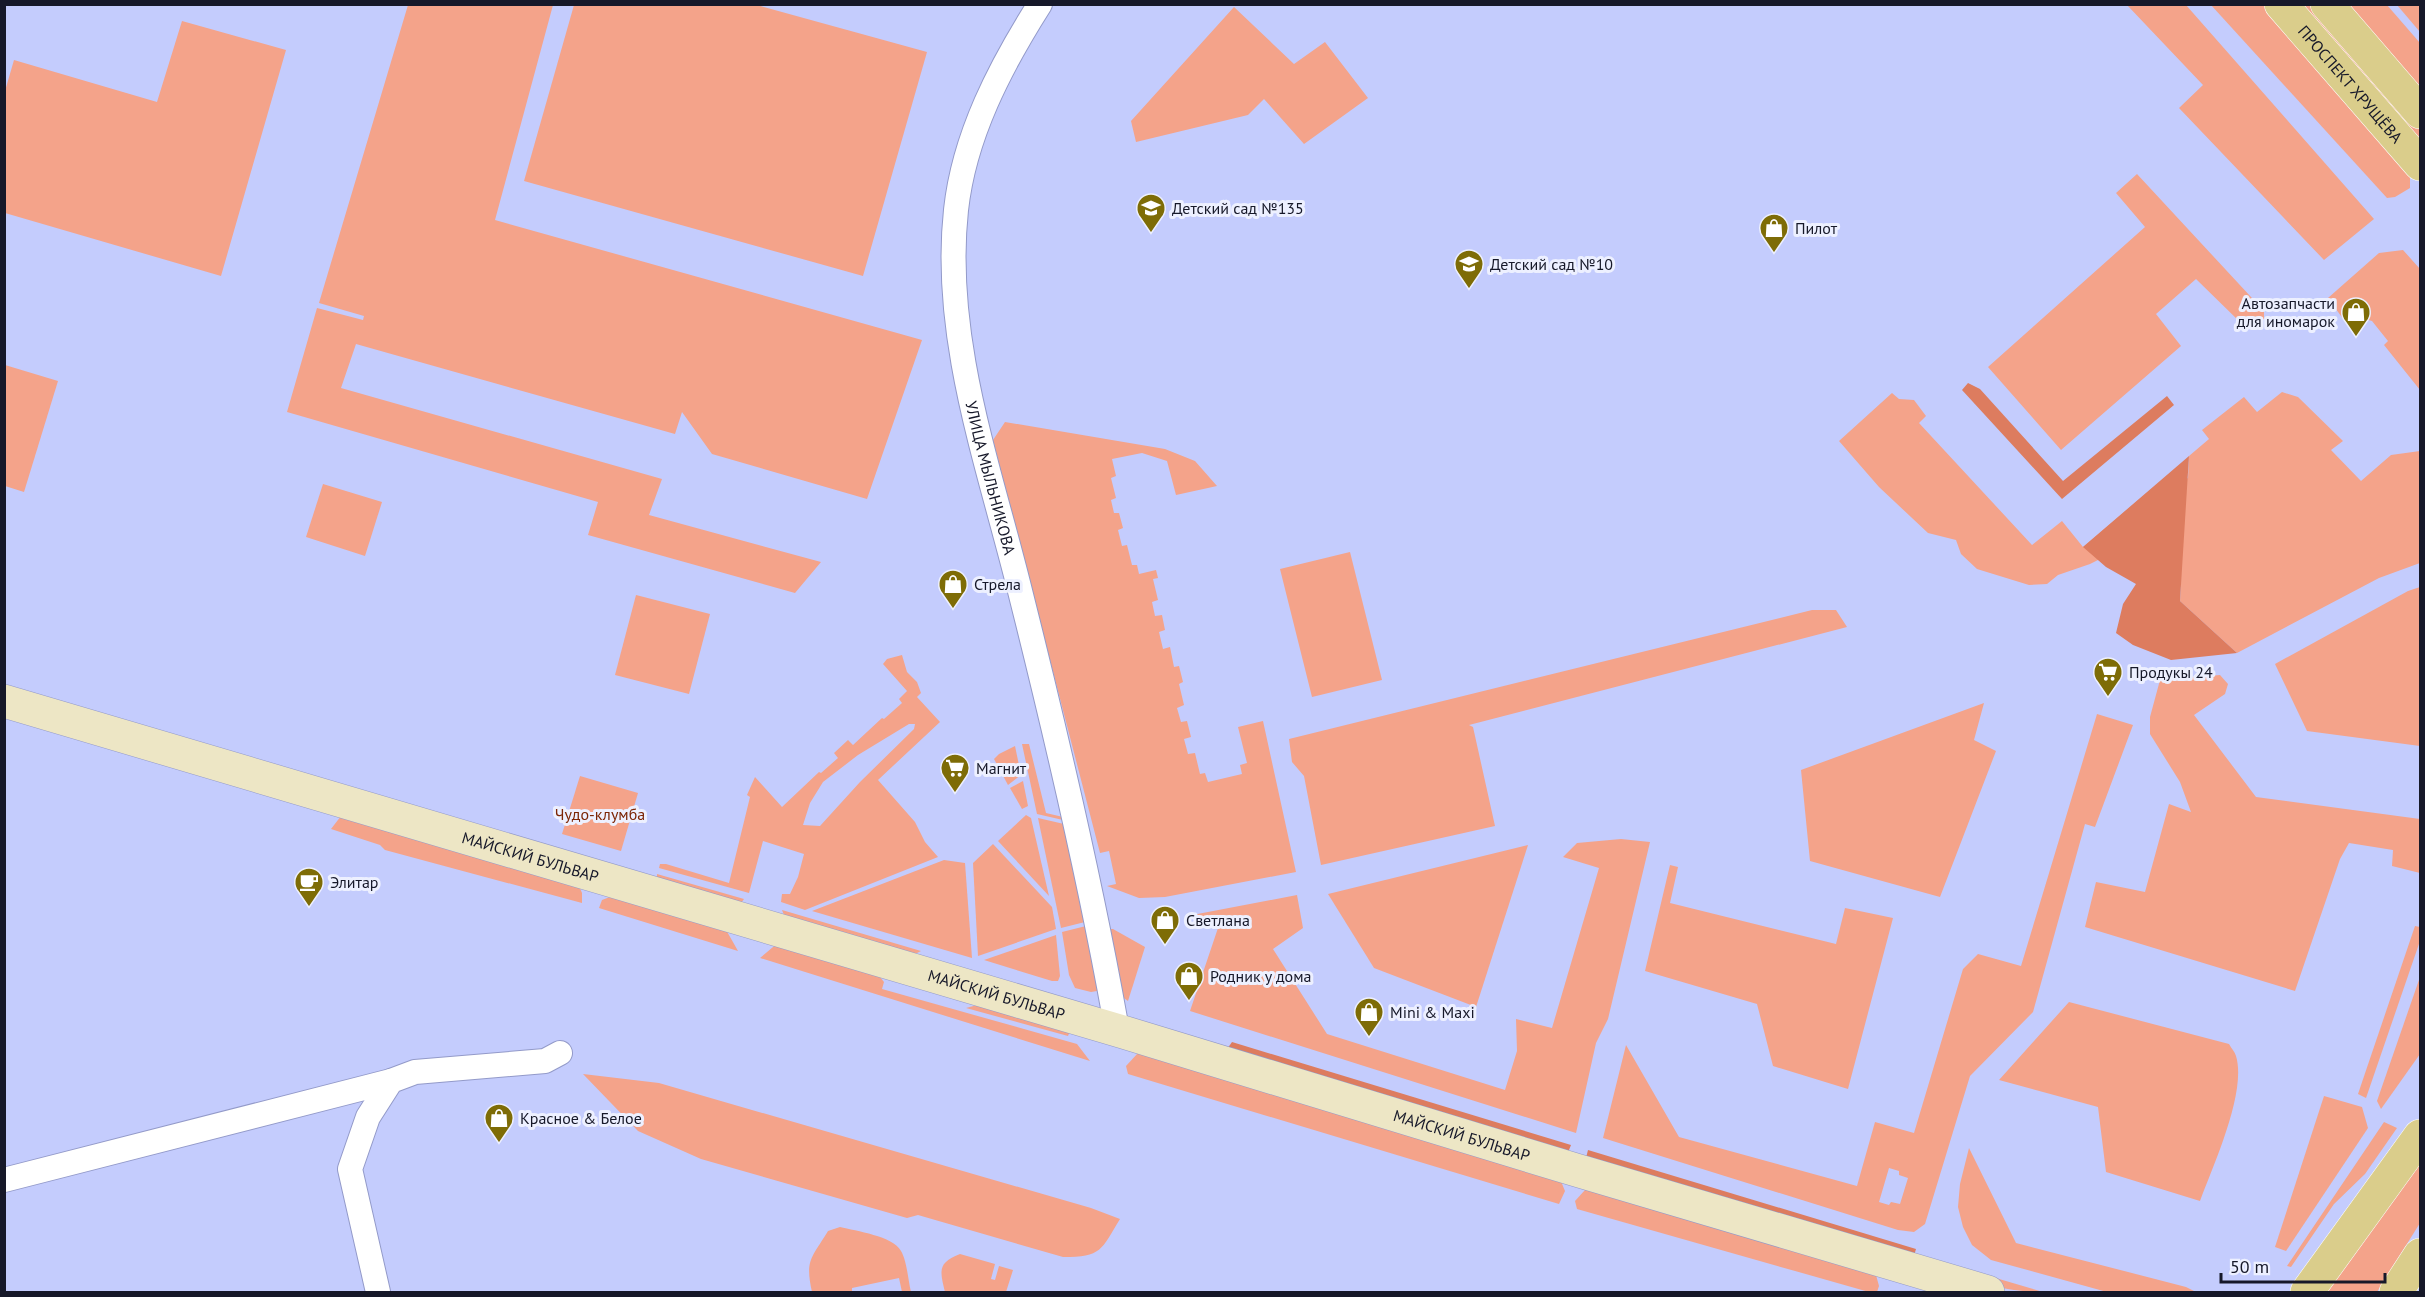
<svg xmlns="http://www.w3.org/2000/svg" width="2425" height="1297" font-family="'PT Sans',sans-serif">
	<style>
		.green { fill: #f4a38a; fill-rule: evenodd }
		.forest { fill: #dd7c5f }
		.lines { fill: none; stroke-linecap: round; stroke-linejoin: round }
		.minor-casing { stroke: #939ac9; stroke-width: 26 }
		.secondary-casing { stroke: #939ac9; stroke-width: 34 }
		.primary-casing { stroke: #fff; stroke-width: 34 }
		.minor { stroke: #fff; stroke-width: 24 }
		.secondary { stroke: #ede6c5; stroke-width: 33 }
		.primary { stroke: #dacd8b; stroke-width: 33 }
		.labels { text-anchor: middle; stroke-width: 6; stroke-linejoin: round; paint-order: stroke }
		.street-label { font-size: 16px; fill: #161829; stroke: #edf0ff }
		.poi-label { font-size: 16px; fill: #161829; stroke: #edf0ff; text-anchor: start }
		.park-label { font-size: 16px; fill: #7c2505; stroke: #edf0ff }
	</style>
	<rect width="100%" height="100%" fill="#c4ccfd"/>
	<!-- green -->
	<g class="green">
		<path d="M408,5H553L495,220L922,340L867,499L712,454L682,412L675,434L356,344L341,388L662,479L649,515L821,562L795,593L588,535L598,502L287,412L317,308L363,320L364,316L319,303Z"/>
		<path d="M574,5H757L927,52L863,276L524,181Z"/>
		<path d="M2127,5H2186L2374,219L2324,260L2179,108L2203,85Z"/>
		<path d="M2211,5H2265L2410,167V188L2395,197L2387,198Z"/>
		<path d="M2299,5H2313L2420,127V144Z"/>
		<path d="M2346,5H2387L2420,43V89Z"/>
		<path d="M2397,5H2420V32Z"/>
		<path d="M1234,7L1294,64L1325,42L1368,98L1304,144L1264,99L1248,115L1136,142L1131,121Z"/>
		<path d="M182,21L286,50L221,276L5,213V91L14,60L157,102Z"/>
		<path d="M2137,174L2264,311V319L2242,324L2196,279L2156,314L2181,346L2061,450L1988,367L2145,227L2116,193Z"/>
		<path d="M2403,250L2420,269V390L2384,345L2388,341L2372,321L2357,317L2346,323L2328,298L2379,253Z"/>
		<path d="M5,365L58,381L24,492L5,486Z"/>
		<path d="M2282,392L2298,397L2343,441L2331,450L2361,481L2391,455L2420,451V563L2379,578L2237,653L2180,601L2181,585L2161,587L2136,567L2098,560L2090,564L2058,575L2047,584L2029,585L1977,569L1961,554L1956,540L1928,533L1879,487L1839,441L1892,393L1899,399L1914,400L1926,416L1919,423L2032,545L2062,521L2083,547L2155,486L2172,487L2188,478L2189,456L2209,439L2202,430L2244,397L2257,412Z"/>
		<path d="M1005,422L1165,449L1195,461L1217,486L1176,495L1167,461L1142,453L1112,459L1116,476L1111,478L1116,498L1111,500L1114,513H1119L1123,528L1118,530L1122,546L1127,545L1132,565H1137L1139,574L1156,570L1158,578L1153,579L1158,600L1152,602L1155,616L1162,615L1165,630L1159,632L1163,649L1170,647L1174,667L1179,666L1183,682L1179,684L1184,705L1177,708L1181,722L1187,721L1191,737L1184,739L1188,754L1195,753L1200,774L1205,773L1208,782L1242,774L1240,765L1247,763L1238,727L1263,721L1296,872L1165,897L1139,898L1107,886L1116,884L1109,851L1100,853L993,440Z"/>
		<path d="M323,484L382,502L365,556L306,537Z"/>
		<path d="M1350,552L1382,680L1312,697L1280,569Z"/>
		<path d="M2420,587V746L2307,731L2275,664L2408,591Z"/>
		<path d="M636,595L710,614L689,694L615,675Z"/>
		<path d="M1812,610H1836L1847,627L1469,725L1473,727L1495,826L1321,865L1304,776L1292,762L1289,739Z"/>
		<path d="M902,655L907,672L917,682L921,693L917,697L940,722L878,780L915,822L925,842L938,857L805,910L781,902L782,894H790L798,877L804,854L763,841L749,893L659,868L660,864H666L729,883L750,797L747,795L755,777L782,807L819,772L821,773L838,758L834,753L848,740L853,745L882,718L884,719L902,703L899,699L907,691L883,664L887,659ZM909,724H915L914,729L860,782L820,826L803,825L810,803L823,782L858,755Z"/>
		<path d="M2220,675L2228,684L2225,694L2194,715L2256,797L2420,819V873L2392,866L2393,850L2349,843L2340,859L2295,991L2085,927L2096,882L2145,892L2169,804L2191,812L2180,782L2150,734V717L2160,680Z"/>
		<path d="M1984,703L1974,740L1996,751L1940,897L1810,861L1801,770Z"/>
		<path d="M2097,714L2133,725L2095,827L2085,824L2033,1012L1970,1076L1925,1224L1914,1232L1898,1230L1603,1138L1626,1045L1679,1137L1857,1186L1875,1122L1914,1133L1963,969L1978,954L2021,966ZM1889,1168L1899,1171V1175L1908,1178L1900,1204L1891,1202L1889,1205L1879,1202Z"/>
		<path d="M1022,744H1029L1046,813L1063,817V820L1037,814Z"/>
		<path d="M1015,746L1021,775L1008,785L994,759L999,754Z"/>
		<path d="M580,776L638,793L621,851L562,834Z"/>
		<path d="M1023,781L1028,806L1022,809L1010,788Z"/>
		<path d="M1026,815L1031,818L1049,896L998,841Z"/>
		<path d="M341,816L579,886L582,893V903L385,850L380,845L331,829Z"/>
		<path d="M1038,818L1064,824L1085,922L1061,928Z"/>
		<path d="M1621,839L1650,842L1608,1019L1596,1043L1576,1133L1190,1011L1218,928L1187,916L1297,895L1303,928L1273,949L1327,1034L1505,1090L1517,1051L1516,1019L1552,1028L1599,868L1563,857L1577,843Z"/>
		<path d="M993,844L1052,907L1056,929L978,956L973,863Z"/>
		<path d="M1528,845L1476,1007L1374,968L1328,894Z"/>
		<path d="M944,860L965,863L972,958L812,911Z"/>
		<path d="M1670,865L1678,867L1670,903L1836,944L1845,908L1893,918L1848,1089L1773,1066L1757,1004L1645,971Z"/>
		<path d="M657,874L744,899L741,903L657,881Z"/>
		<path d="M615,895L725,928L738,951L599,908L602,900Z"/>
		<path d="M782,910L921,951L913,955L784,915Z"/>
		<path d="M1086,926L1097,986V991L1091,992L1075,988L1069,975L1062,932Z"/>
		<path d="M2415,926L2420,927V941L2366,1098L2358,1094Z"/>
		<path d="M1109,929H1113L1145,947L1128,1001L1121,996Z"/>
		<path d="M1056,935L1060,976L1058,981H1052L984,960Z"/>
		<path d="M779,942L876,972L884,982L882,989L1077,1044L1090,1061L760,958Z"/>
		<path d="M2420,977V1054L2381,1109L2377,1101Z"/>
		<path d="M2069,1002L2229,1044C2231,1048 2235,1052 2236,1056C2247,1092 2213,1166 2200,1201L2106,1172L2098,1107L1999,1080Z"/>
		<path d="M981,1004L1070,1031L1068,1036L966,1008Z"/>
		<path d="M1138,1053L1560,1179L1565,1191L1559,1204L1128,1074L1126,1066Z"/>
		<path d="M583,1074L659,1083L1091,1208L1120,1219C1101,1250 1102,1257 1063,1257L918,1215L907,1218L701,1159L638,1131Z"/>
		<path d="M2324,1096L2362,1107L2368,1128L2286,1251L2275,1247Z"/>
		<path d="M2384,1122L2397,1128L2365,1174L2334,1204L2291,1267L2287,1266Z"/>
		<path d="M2420,1144V1223L2377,1292H2321Z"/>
		<path d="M1969,1148L2016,1243L2186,1287L2194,1291V1292H2107L1991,1260L1972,1245L1963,1227L1958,1207L1960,1184Z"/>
		<path d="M1585,1190H1595L1876,1275L1879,1286L1877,1292H1869L1577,1209L1575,1201Z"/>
		<path d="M840,1227C856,1231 893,1236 901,1251C907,1261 908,1280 911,1292H902L899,1278L852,1288V1292H812C805,1260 811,1259 828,1231Z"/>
		<path d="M960,1254L995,1264L991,1279L995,1280L999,1266L1013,1270L1006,1292H945C940,1271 937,1263 960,1254Z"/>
		<path d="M1938,1261L2043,1292C2003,1292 1971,1282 1938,1261Z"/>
	</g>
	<!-- forest -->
	<g class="forest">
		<path d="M1968,383L1980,389L2063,481L2167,396L2174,405L2062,499L1962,390Z"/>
		<path d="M2189,456L2180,601L2237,653L2171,660L2133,645L2116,633L2123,604L2136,584L2106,567L2083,547Z"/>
		<path d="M1232,1042L1571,1145L1567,1155L1225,1052Z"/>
		<path d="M1588,1150L1916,1249L1913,1259L1586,1158Z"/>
	</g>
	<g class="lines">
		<!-- minor casing -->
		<g class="minor-casing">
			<g id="minor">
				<path id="s1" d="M1040,4C1000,67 964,136 956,210C942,338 989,466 1019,587C1056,734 1091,882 1117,1030"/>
				<path d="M4,1180L391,1081"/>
				<path d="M378,1292L350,1169L368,1117L391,1081L415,1072L545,1061L560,1053"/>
			</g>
		</g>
		<!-- secondary casing -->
		<g class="secondary-casing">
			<g id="secondary">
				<path id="s2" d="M4,701L1123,1032L1576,1170L1988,1292"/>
			</g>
		</g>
		<!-- primary casing -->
		<g class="primary-casing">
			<g id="primary">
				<path id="s3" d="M2281,4L2420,164"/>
				<path d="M2327,4L2420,112"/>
				<path d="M2307,1292L2420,1136"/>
				<path d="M2396,1292L2420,1255"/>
			</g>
		</g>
		<!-- minor -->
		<use href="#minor" class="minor"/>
		<!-- secondary -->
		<use href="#secondary" class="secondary"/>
		<!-- primary -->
		<use href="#primary" class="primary"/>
	</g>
	<!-- icons -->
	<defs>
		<g id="school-pin" transform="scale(1.5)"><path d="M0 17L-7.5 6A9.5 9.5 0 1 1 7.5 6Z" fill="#7e6c06" stroke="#edf0ff"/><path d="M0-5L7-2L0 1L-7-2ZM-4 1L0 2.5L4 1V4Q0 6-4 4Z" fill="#fff"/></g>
		<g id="shop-pin" transform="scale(1.5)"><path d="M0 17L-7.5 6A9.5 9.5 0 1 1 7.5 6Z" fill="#7e6c06" stroke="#edf0ff"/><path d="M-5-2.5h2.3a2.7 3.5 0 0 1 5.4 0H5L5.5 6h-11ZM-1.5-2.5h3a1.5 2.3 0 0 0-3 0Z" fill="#fff"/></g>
		<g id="supermarket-pin" transform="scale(1.5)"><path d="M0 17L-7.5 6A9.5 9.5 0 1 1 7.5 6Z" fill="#7e6c06" stroke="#edf0ff"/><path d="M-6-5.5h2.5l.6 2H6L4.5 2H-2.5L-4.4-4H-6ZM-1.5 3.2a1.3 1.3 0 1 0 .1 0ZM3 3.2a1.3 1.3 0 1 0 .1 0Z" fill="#fff"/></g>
		<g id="cafe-pin" transform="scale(1.5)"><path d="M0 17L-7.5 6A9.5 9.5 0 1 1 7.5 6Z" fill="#7e6c06" stroke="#edf0ff"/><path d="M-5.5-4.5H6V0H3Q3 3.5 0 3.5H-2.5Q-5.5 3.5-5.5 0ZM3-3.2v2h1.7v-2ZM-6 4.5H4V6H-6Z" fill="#fff"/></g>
	</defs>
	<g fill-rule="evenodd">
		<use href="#school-pin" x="1151" y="208"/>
		<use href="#shop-pin" x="1774" y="228"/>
		<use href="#school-pin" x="1469" y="264"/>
		<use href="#shop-pin" x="2356" y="312"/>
		<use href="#shop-pin" x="953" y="584"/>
		<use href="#supermarket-pin" x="2108" y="672"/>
		<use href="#supermarket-pin" x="955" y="768"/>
		<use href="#cafe-pin" x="309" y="882"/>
		<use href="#shop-pin" x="1165" y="920"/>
		<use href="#shop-pin" x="1189" y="976"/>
		<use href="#shop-pin" x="1369" y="1012"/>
		<use href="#shop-pin" x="499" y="1118"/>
	</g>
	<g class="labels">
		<!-- street labels -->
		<g class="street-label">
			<text dy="6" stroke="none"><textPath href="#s3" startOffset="106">ПРОСПЕКТ ХРУЩЁВА</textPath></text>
			<text dy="6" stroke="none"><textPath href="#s1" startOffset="496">УЛИЦА МЫЛЬНИКОВА</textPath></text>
			<text dy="6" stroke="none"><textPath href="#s2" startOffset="549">МАЙСКИЙ БУЛЬВАР</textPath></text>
			<text dy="6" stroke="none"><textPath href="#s2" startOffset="1035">МАЙСКИЙ БУЛЬВАР</textPath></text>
			<text dy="6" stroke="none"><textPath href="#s2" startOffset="1521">МАЙСКИЙ БУЛЬВАР</textPath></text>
		</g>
		<!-- poi labels -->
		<g class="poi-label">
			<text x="1172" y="214">Детский сад №135</text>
			<text x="1795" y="234">Пилот</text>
			<text x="1490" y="270">Детский сад №10</text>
			<text x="2335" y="309" text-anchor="end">Автозапчасти<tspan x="2335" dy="18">для иномарок</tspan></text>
			<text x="974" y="590">Стрела</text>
			<text x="2129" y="678">Продукы 24</text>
			<text x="976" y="774">Магнит</text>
			<text x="330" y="888">Элитар</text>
			<text x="1186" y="926">Светлана</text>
			<text x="1210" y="982">Родник у дома</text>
			<text x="1390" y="1018">Mini &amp; Maxi</text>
			<text x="520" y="1124">Красное &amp; Белое</text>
		</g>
		<!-- park labels -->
		<g class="park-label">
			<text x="600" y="820">Чудо-клумба</text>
		</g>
	</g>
	<!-- border -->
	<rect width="2425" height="1297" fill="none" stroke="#161829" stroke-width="12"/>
	<!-- scale -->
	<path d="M2221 1273v9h164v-9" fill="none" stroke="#161829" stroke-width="3"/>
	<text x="2230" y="1273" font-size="18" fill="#161829" stroke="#edf0ff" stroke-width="4.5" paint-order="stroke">50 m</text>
</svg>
